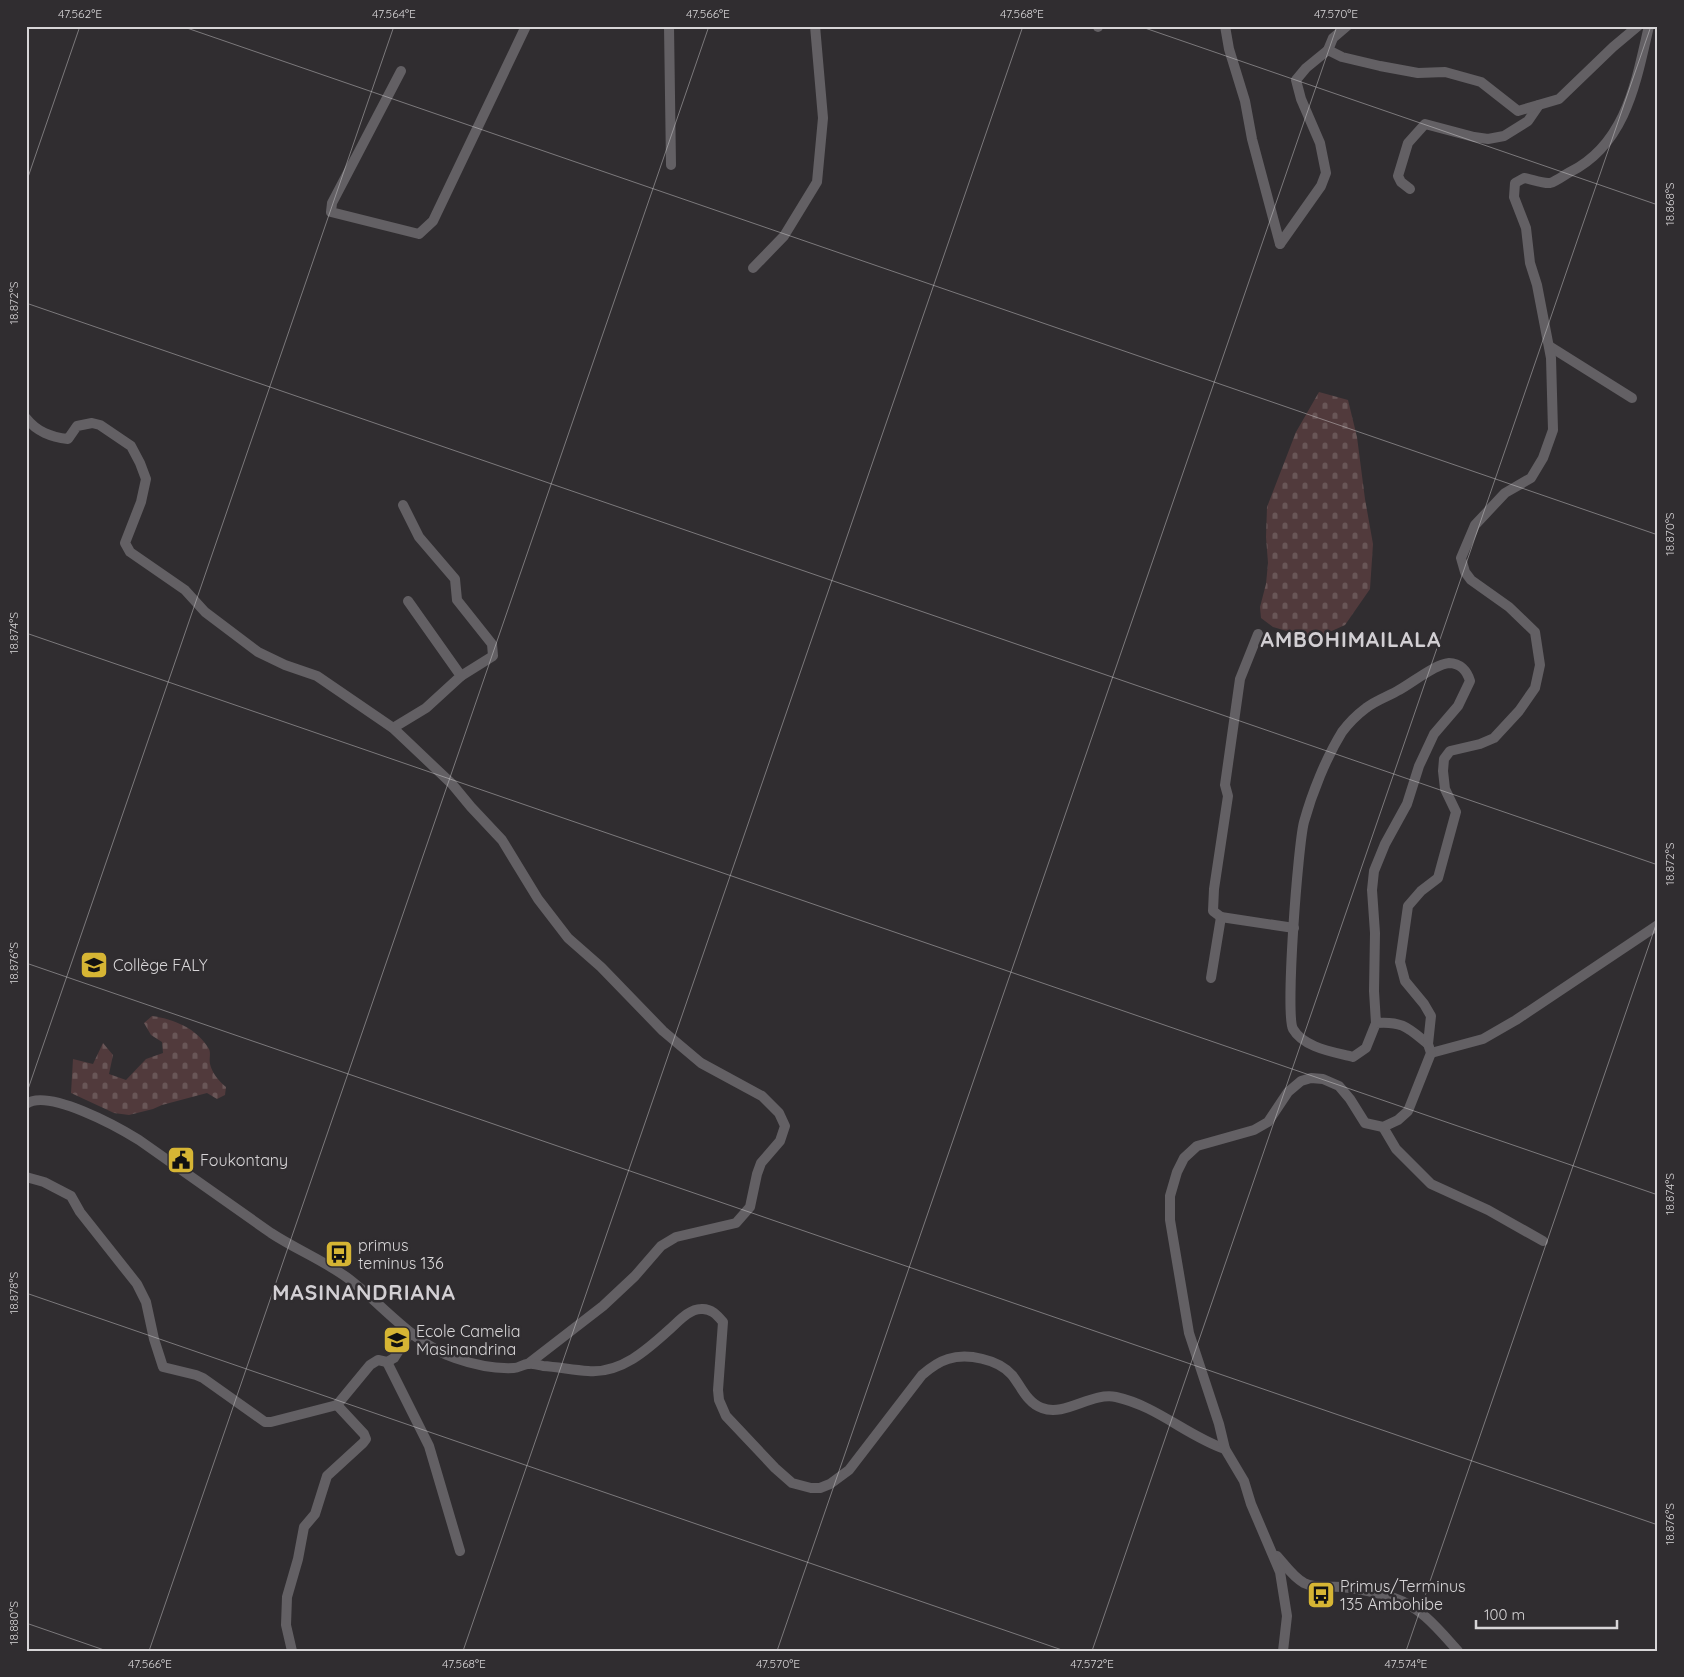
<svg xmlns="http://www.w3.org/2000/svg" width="1684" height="1677" font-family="Quicksand,sans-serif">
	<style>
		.cemetery { fill: url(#cemetery-stones) }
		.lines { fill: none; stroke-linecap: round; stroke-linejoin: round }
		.minor { stroke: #636064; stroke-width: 10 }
		.ticks { fill: none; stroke: #d7d5d7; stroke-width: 1; stroke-opacity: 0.45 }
		.labels { text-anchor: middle; stroke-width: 5; stroke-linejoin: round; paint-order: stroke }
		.poi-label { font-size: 16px; fill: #d7d5d7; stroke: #302d30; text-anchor: start }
		.district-label { font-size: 21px; font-weight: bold; letter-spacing: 1px; fill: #d2cfd3; stroke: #302d30 }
		.neatline { fill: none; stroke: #d7d5d7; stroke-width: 2 }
		.ticks-label { font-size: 12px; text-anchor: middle; fill: #d7d5d7 }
	</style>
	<defs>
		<pattern id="cemetery-stones" width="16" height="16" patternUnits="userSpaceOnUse" patternTransform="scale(1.25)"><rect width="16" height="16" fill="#513a3c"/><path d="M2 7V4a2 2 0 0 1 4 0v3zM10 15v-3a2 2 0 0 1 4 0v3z" fill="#695657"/></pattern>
	</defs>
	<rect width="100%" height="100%" fill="#302d30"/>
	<!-- cemetery -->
	<g class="cemetery">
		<path d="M1319,392L1348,400L1357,437L1365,499L1373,544L1370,589L1345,625L1314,639L1273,627L1261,618L1260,607L1266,584L1268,563L1266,537L1267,507L1296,432Z"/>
		<path d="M152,1016C173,1019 197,1028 209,1049C211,1053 209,1059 210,1064C212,1073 219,1081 226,1087L225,1095L217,1099L207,1093L162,1105L153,1109L129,1115L114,1113L71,1093L73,1059L93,1064L103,1043L113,1055L109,1074L126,1080L146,1059L163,1053L162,1042L151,1035L144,1023Z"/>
	</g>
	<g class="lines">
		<!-- minor -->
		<g class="minor">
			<path d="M669,26L671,165"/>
			<path d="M1098,26V27"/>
			<path d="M1225,26L1229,49L1245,101L1252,139L1280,244"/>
			<path d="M1328,50L1333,38L1347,26"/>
			<path d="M401,71L332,203L331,212L419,234L433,221L526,26"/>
			<path d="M1410,189L1401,182L1398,176L1408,143L1425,124L1474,137L1488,139L1504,136L1528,121L1539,105"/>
			<path d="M1280,244L1321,186L1326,173L1320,143L1301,99L1296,80L1306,68L1328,50L1342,57L1380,66L1418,73L1445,72L1481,82L1518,111L1559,99L1613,47L1638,26"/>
			<path d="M753,268L784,236L817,182L823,118L815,26"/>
			<path d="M1549,346L1632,398"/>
			<path d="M26,418C37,432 51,437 68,439L77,426L92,423L100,425L131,446L140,463L146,479L141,502L125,543L130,552L185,590L205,612L258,652L285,665L317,676L393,728L452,784L471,807L502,840L538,899L568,938L601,967L663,1031L701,1063L762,1096L779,1113L785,1126L780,1141L761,1163L757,1174L750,1207L736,1223L676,1237L661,1246L635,1276L603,1306L528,1364"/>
			<path d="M403,505L419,537L455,579L457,600L492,644L493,656L461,676"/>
			<path d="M393,728L426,708L461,676L408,601"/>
			<path d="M1221,917L1213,911L1214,889L1228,796L1225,785L1240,679L1258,634"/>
			<path d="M1211,978L1221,917L1294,928"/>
			<path d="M1376,1023L1374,991L1375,933L1372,890L1374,871L1385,844L1407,804L1419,766L1434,734L1458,706L1470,681C1467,671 1460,663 1449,663C1435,664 1412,683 1399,690C1389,696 1376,700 1366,708C1358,714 1348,724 1342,732C1326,758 1312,793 1304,822C1298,845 1285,1014 1293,1029C1304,1048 1334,1052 1353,1057L1366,1048L1376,1023C1403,1021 1408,1028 1428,1044"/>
			<path d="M1431,1053L1483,1039L1516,1020L1658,925"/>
			<path d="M26,1104C48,1088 118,1127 139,1140L271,1233C297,1250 325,1261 349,1279C384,1306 412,1343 455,1358C472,1364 495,1369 514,1368C519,1368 523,1364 528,1364C533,1363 539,1365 543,1366C558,1367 573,1370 588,1371C621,1374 648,1349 670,1329C678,1322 689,1309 701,1309C711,1308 717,1315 723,1322L718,1390L719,1400L726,1416L775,1468L792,1483L811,1488H820L830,1484L849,1470L922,1375C930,1368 938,1362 948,1359C967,1353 998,1359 1012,1375C1021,1386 1027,1403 1042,1408C1065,1417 1091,1392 1116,1397C1157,1406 1187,1436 1225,1449"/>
			<path d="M1383,1127L1396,1149L1431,1184L1488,1210L1543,1241"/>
			<path d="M26,1177L44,1182L71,1196L80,1212L137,1284L146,1302L154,1339L163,1367L196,1375L203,1378L265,1422H271L337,1405"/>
			<path d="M387,1362L429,1446L460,1551"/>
			<path d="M1277,1556C1285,1565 1293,1577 1304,1583C1316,1589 1329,1586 1342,1587C1359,1589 1377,1592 1394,1598C1421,1607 1439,1630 1458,1651"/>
			<path d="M292,1651L286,1625L287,1597L298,1559L304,1527L315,1514L327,1476L363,1443L366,1439L364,1434L337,1405L370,1365L378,1360L387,1362L394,1358L410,1333"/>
			<path d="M1283,1651L1287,1616L1280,1572L1251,1504L1244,1481L1225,1449L1219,1424L1189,1333L1170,1220V1196L1177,1172L1184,1158L1197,1146L1254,1130L1268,1122L1288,1092L1301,1081L1311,1078L1323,1079L1339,1086L1350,1099L1365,1123L1383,1127L1398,1120L1408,1111L1431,1053L1428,1044L1431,1016L1424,1004L1405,981L1400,962L1408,906L1421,891L1438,878L1456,812L1445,789L1443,771L1444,759L1450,751L1480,744L1494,738L1519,711L1535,688L1540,665L1535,632L1509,607L1471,580L1465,572L1461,558L1475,525L1505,493L1531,478L1543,458L1553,430L1551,358L1537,285L1530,263L1526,228L1514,197L1515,183L1524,178C1531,179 1543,184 1550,183C1557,181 1564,175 1570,172C1626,144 1636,82 1649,26"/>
		</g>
	</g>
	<!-- ticks -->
	<path class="ticks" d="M181,26L1658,535M1139,26L1658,205M26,183L80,26M26,303L1658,865M26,633L1658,1195M26,963L1658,1525M26,1095L394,26M26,1293L1065,1651M26,1623L107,1651M149,1651L709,26M463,1651L1023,26M777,1651L1337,26M1092,1651L1651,26M1406,1651L1658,919"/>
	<!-- icons -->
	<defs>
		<g id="school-square" transform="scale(1.4375)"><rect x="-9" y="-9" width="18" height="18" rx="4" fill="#d6b534" stroke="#302d30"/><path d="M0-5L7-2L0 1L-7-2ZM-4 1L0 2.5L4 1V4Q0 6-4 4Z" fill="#111"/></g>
		<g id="civic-square" transform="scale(1.4375)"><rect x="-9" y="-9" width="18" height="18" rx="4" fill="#d6b534" stroke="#302d30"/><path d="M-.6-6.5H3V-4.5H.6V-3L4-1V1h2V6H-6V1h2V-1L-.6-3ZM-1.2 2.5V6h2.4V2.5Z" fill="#111"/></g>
		<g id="bus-square" transform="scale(1.4375)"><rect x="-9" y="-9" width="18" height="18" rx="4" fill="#d6b534" stroke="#302d30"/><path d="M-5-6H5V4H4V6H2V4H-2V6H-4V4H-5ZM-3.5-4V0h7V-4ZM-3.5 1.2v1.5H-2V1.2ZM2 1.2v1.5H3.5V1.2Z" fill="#111"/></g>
	</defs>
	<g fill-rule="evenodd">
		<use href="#school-square" x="94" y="965"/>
		<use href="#civic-square" x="181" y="1160"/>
		<use href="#bus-square" x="339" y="1254"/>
		<use href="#school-square" x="397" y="1340"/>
		<use href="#bus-square" x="1321" y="1595"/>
	</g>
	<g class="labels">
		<!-- poi labels -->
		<g class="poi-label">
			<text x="113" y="971">Collège FALY</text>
			<text x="200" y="1166">Foukontany</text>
			<text x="358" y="1251">primus<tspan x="358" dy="18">teminus 136</tspan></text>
			<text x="416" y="1337">Ecole Camelia<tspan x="416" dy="18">Masinandrina</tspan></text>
			<text x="1340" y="1592">Primus/Terminus<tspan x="1340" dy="18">135 Ambohibe</tspan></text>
		</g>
		<!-- district labels -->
		<g class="district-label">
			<text x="1351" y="647">AMBOHIMAILALA</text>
			<text x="364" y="1300">MASINANDRIANA</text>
		</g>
	</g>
	<!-- border -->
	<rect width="1684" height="1677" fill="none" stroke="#302d30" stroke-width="55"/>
	<!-- scale -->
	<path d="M1476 1620v8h141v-8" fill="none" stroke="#d7d5d7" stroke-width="2.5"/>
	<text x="1484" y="1620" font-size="15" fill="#d7d5d7" stroke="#302d30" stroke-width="4" paint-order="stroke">100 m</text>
	<rect x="28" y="28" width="1628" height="1622" class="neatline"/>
	<g class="ticks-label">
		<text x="80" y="18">47.562°E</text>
		<text x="394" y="18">47.564°E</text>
		<text x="708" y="18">47.566°E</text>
		<text x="1022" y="18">47.568°E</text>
		<text x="1336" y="18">47.570°E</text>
		<text transform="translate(1670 204) rotate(-90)" y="4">18.868°S</text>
		<text transform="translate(14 303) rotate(-90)" y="4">18.872°S</text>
		<text transform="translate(1670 534) rotate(-90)" y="4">18.870°S</text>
		<text transform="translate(14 633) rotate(-90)" y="4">18.874°S</text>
		<text transform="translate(1670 864) rotate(-90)" y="4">18.872°S</text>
		<text transform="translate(14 963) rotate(-90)" y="4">18.876°S</text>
		<text transform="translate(1670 1194) rotate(-90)" y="4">18.874°S</text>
		<text transform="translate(14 1293) rotate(-90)" y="4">18.878°S</text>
		<text transform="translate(1670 1524) rotate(-90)" y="4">18.876°S</text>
		<text transform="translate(14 1623) rotate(-90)" y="4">18.880°S</text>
		<text x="150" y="1668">47.566°E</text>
		<text x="464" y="1668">47.568°E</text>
		<text x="778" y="1668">47.570°E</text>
		<text x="1092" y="1668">47.572°E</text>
		<text x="1406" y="1668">47.574°E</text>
	</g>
</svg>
